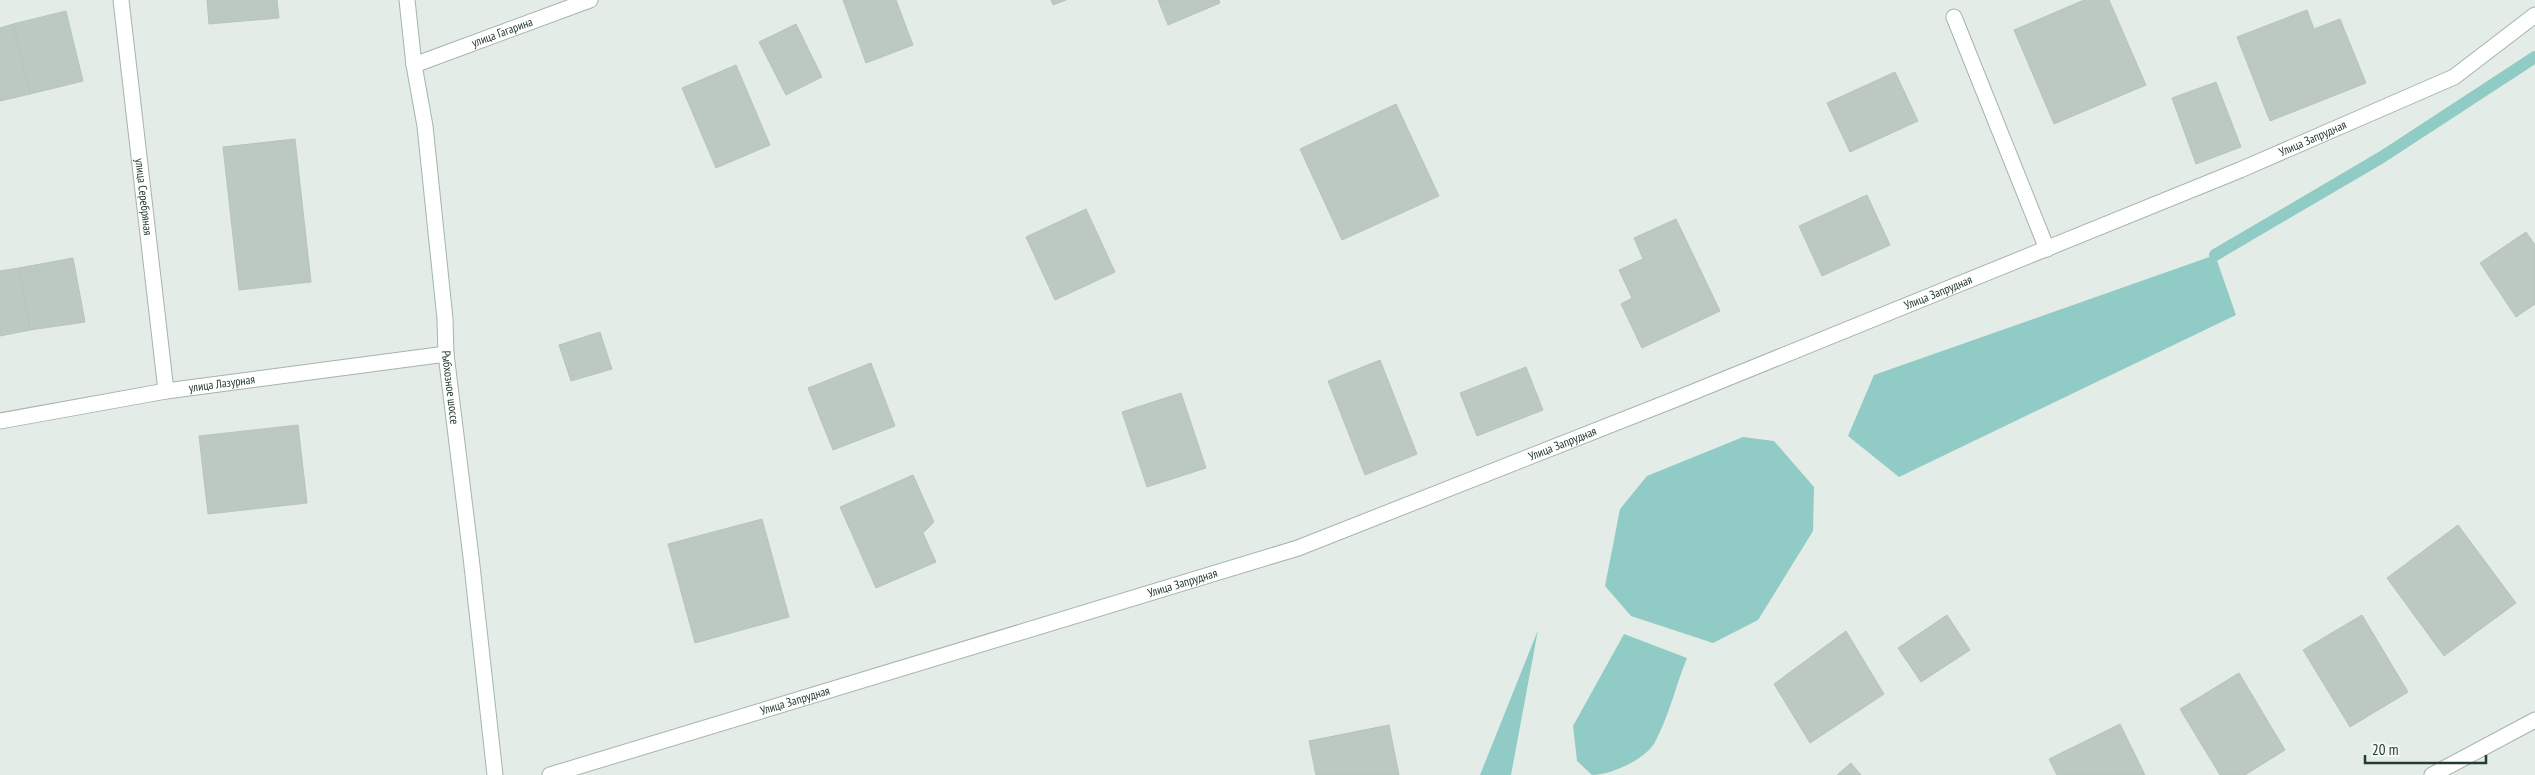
<svg xmlns="http://www.w3.org/2000/svg" width="2535" height="775" font-family="'PT Sans Narrow',sans-serif">
	<style>
		.water { fill: #90ccc5 }
		.lines { fill: none; stroke-linecap: round; stroke-linejoin: round }
		.stream { stroke: #90ccc5; stroke-width: 12 }
		.building { fill: #bcc9c1; stroke: #b6c5bb }
		.lane-casing { stroke: #a6b4ab; stroke-width: 17 }
		.street-casing { stroke: #a6b4ab; stroke-width: 17 }
		.secondary-casing { stroke: #a2b7aa; stroke-width: 17 }
		.lane { stroke: #fff; stroke-width: 15 }
		.street { stroke: #fff; stroke-width: 15 }
		.secondary { stroke: #fff; stroke-width: 15 }
		.labels { text-anchor: middle; stroke-width: 4.5; stroke-linejoin: round; paint-order: stroke }
		.street-label { font-size: 12px; fill: #243c2f; stroke: #f4f9f5 }
	</style>
	<rect width="100%" height="100%" fill="#e3ece6"/>
	<!-- water -->
	<g class="water">
		<path d="M2215,255L2236,315L1899,477L1848,436L1874,375Z"/>
		<path d="M1743,437L1774,441L1814,487L1813,531L1758,620L1713,643L1631,616L1605,586L1620,509L1647,476Z"/>
		<path d="M1538,630L1511,775H1480Z"/>
		<path d="M1624,634L1687,658C1676,685 1669,716 1655,742C1646,759 1611,775 1592,775L1577,761L1573,726Z"/>
	</g>
	<g class="lines">
		<!-- stream -->
		<path class="stream" d="M2215,255L2382,157L2535,57"/>
	</g>
	<!-- building -->
	<g class="building">
		<path d="M207,0H277L279,18L209,24Z"/>
		<path d="M843,0H896L913,45L866,63Z"/>
		<path d="M1051,0H1066L1053,5Z"/>
		<path d="M1158,0H1219L1220,3L1168,25Z"/>
		<path d="M2084,0H2109L2146,85L2054,124L2014,30Z"/>
		<path d="M2307,10L2314,29L2340,19L2366,83L2270,121L2237,37Z"/>
		<path d="M66,11L83,81L30,94L13,24Z"/>
		<path d="M13,24L30,94L0,101V28Z"/>
		<path d="M796,24L822,77L786,95L759,42Z"/>
		<path d="M736,65L770,145L716,168L682,88Z"/>
		<path d="M1895,72L1918,121L1850,152L1827,103Z"/>
		<path d="M2216,82L2241,147L2196,164L2172,98Z"/>
		<path d="M1396,104L1439,196L1342,240L1300,149Z"/>
		<path d="M295,139L311,282L239,290L223,147Z"/>
		<path d="M1867,195L1890,245L1822,276L1799,226Z"/>
		<path d="M1086,209L1115,272L1055,300L1026,237Z"/>
		<path d="M1676,219L1720,311L1642,348L1621,304L1632,298L1619,270L1643,259L1634,238Z"/>
		<path d="M2526,232L2535,245V304L2516,317L2480,263Z"/>
		<path d="M73,258L85,322L30,330L19,268Z"/>
		<path d="M19,268L30,330L0,336V271Z"/>
		<path d="M600,332L612,369L571,381L559,345Z"/>
		<path d="M1380,360L1417,454L1365,475L1328,381Z"/>
		<path d="M871,363L895,426L833,450L808,388Z"/>
		<path d="M1526,367L1543,410L1477,436L1460,393Z"/>
		<path d="M1181,393L1206,468L1147,487L1122,412Z"/>
		<path d="M298,425L307,503L208,514L199,436Z"/>
		<path d="M913,475L934,522L923,533L936,562L876,588L840,507Z"/>
		<path d="M762,519L789,617L695,643L668,544Z"/>
		<path d="M2458,525L2516,603L2444,656L2387,578Z"/>
		<path d="M1947,615L1970,650L1921,682L1898,648Z"/>
		<path d="M2362,615L2408,692L2350,727L2303,650Z"/>
		<path d="M1846,631L1884,694L1810,743L1774,684Z"/>
		<path d="M2239,673L2285,750L2245,775H2220L2180,709Z"/>
		<path d="M2120,724L2145,775H2057L2049,759Z"/>
		<path d="M1389,725L1399,775H1316L1309,741Z"/>
		<path d="M1851,763L1861,775H1837Z"/>
	</g>
	<g class="lines">
		<!-- lane casing -->
		<g class="lane-casing">
			<path id="lane" d="M1954,17L2047,249"/>
		</g>
		<!-- street casing -->
		<g class="street-casing">
			<g id="street">
				<path id="s1" d="M121,0L166,391"/>
				<path id="s2" d="M414,65L590,0"/>
				<path id="s3" d="M0,421L166,391L446,354"/>
				<path id="s4" d="M550,775L1298,548L1676,399L2240,170L2454,77L2535,15"/>
				<path d="M2432,775L2535,720"/>
			</g>
		</g>
		<!-- secondary casing -->
		<g class="secondary-casing">
			<g id="secondary">
				<path id="s5" d="M407,0L414,65L425,126L445,319L446,354L471,557L495,775"/>
			</g>
		</g>
		<!-- lane -->
		<use href="#lane" class="lane"/>
		<!-- street -->
		<use href="#street" class="street"/>
		<!-- secondary -->
		<use href="#secondary" class="secondary"/>
	</g>
	<g class="labels">
		<!-- street labels -->
		<g class="street-label">
			<text dy="4" stroke="none"><textPath href="#s2" startOffset="94">улица Гагарина</textPath></text>
			<text dy="4" stroke="none"><textPath href="#s4" startOffset="1876">Улица Запрудная</textPath></text>
			<text dy="4" stroke="none"><textPath href="#s1" startOffset="198">улица Серебряная</textPath></text>
			<text dy="4" stroke="none"><textPath href="#s4" startOffset="1471">Улица Запрудная</textPath></text>
			<text dy="4" stroke="none"><textPath href="#s3" startOffset="225">улица Лазурная</textPath></text>
			<text dy="4" stroke="none"><textPath href="#s5" startOffset="390">Рыбхозное шоссе</textPath></text>
			<text dy="4" stroke="none"><textPath href="#s4" startOffset="1066">Улица Запрудная</textPath></text>
			<text dy="4" stroke="none"><textPath href="#s4" startOffset="661">Улица Запрудная</textPath></text>
			<text dy="4" stroke="none"><textPath href="#s4" startOffset="256">Улица Запрудная</textPath></text>
		</g>
	</g>
	<!-- scale -->
	<path d="M2365 755v8h121v-8" fill="none" stroke="#243c2f" stroke-width="2.5"/>
	<text x="2372" y="755" font-size="15" fill="#243c2f" stroke="#f4f9f5" stroke-width="4" paint-order="stroke">20 m</text>
</svg>
